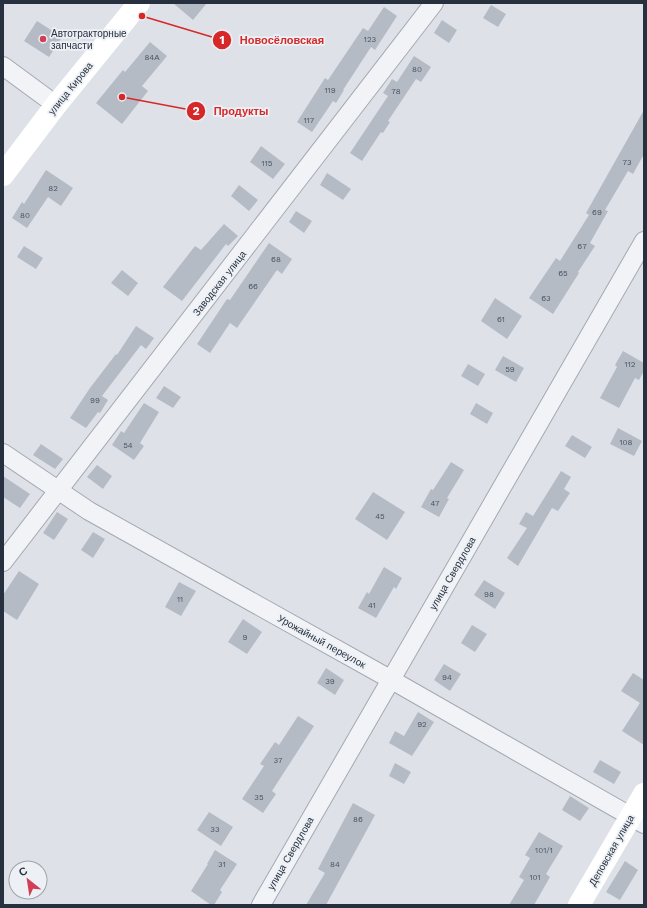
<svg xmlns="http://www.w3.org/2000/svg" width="647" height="908" font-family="'Work Sans',sans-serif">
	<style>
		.building { fill: #b5bbc5 }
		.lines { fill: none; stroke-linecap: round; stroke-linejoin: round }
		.street-casing { stroke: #a3a9b2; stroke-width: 20 }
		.street { stroke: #f1f3f6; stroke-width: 18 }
		.secondary { stroke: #fff; stroke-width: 22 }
		.poi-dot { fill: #d13e55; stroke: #edf1f5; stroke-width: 1.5 }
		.labels { text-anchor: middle; stroke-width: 3.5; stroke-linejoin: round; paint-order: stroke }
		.number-label { font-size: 8px; fill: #4a5360 }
		.poi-label { font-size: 10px; fill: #27303f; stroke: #edf1f5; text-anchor: start }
		.street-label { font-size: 10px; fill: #27303f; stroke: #edf1f5 }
		.leader { fill: none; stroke: #d62828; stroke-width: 1.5 }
		.callout-dot { fill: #d62828; stroke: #edf1f5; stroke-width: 1.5 }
		.mark-label { font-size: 12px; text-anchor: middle; font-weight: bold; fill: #fff }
		.callout-label { font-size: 11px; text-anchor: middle; font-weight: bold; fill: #d62828; stroke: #edf1f5; stroke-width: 3.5; stroke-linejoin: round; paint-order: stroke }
	</style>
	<rect width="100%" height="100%" fill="#dee2e8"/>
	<!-- building -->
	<g class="building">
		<path d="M173,3H207L193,20Z"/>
		<path d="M491,5L506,14L498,27L483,18Z"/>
		<path d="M384,7L397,16L375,50L371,47L343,90H344L336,103L333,101L312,132L297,122L325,78L328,80L363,28L368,31Z"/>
		<path d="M442,20L457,30L449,43L434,33Z"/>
		<path d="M37,21L62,37L49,57L24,41Z"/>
		<path d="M150,42L167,56L142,86L148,91L122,124L96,103L123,70L125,72Z"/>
		<path d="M414,56L431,67L421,82L416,79L388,121L390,122L383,133L381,132L362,161L350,153L388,96L383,93L392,79L397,82Z"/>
		<path d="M644,110V154L633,174L628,171L605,210L608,211L590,243L595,246L578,272L579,273L553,314L529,298L556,258L560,261L589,215L586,213Z"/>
		<path d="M261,146L285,164L273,179L250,162Z"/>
		<path d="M46,170L73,188L61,206L48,197L27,228L12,218L22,202L24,204Z"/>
		<path d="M327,173L351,189L343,200L320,185Z"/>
		<path d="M239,185L258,200L249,211L231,196Z"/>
		<path d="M296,211L312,221L304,233L289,222Z"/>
		<path d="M224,224L238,236L228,246L226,244L182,301L163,287L195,246L201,250Z"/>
		<path d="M269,243L292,259L282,274L277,270L237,328L230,323L210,353L197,344L227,299L230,300Z"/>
		<path d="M24,246L43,258L36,269L17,257Z"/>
		<path d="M122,270L138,283L128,296L111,283Z"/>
		<path d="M495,298L522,316L507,339L481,321Z"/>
		<path d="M136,326L154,338L146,349L141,345L102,396L108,400L100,413L98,412L86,428L70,418L90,388L116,354L117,355Z"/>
		<path d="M623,351L644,363V371L639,380L635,378L619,408L600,398L617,367L615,365Z"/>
		<path d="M503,356L524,368L516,382L495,370Z"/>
		<path d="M468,364L485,374L478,386L461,376Z"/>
		<path d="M164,386L181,397L173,408L156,398Z"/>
		<path d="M144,403L159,412L140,443L144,446L134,460L112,445L121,431L124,433Z"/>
		<path d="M476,403L493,413L487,424L470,414Z"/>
		<path d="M618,428L642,441L634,456L610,444Z"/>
		<path d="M572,435L592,447L585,458L565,446Z"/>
		<path d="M41,444L63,459L55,469L33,455Z"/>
		<path d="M451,462L464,470L447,498L449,499L439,517L421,507L431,489L433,490Z"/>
		<path d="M97,465L112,476L103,489L87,477Z"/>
		<path d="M561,471L571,477L564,489L570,493L558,511L552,508L518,566L507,558L527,528L519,524L526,512L533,516Z"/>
		<path d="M3,476L30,494L20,508L3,497Z"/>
		<path d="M373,492L405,512L387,540L355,519Z"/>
		<path d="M57,512L68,519L54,540L43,533Z"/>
		<path d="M93,532L105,539L93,558L81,550Z"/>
		<path d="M384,567L402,578L396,589L394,587L376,618L358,608L367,592L369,594Z"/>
		<path d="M19,571L39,584L17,620L3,611V595Z"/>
		<path d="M484,580L505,593L495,609L474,595Z"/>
		<path d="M179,582L196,591L181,616L165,607Z"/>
		<path d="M243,619L262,632L247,654L228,642Z"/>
		<path d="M472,625L487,634L475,652L461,643Z"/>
		<path d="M444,664L461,674L450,691L434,680Z"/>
		<path d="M326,668L344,680L335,695L317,683Z"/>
		<path d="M633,673L644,680V745L622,731L640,703L621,691Z"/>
		<path d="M418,712L434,722L412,756L389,743L395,731L404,736Z"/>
		<path d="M298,716L314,726L272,791L276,794L263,813L242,799L264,766L260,764L275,742L279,745Z"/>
		<path d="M600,760L621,772L614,784L593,772Z"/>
		<path d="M395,763L411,772L404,784L389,776Z"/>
		<path d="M570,796L589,808L580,821L562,810Z"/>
		<path d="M353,803L375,815L326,905H306L325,873L318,869Z"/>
		<path d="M209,812L233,827L221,846L197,830Z"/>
		<path d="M539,832L563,846L546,874L550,877L534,905H509L524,880L519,877L530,858L525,855Z"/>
		<path d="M215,850L237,864L220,890L222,892L214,905H211L191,891L208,864H207Z"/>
		<path d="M625,861L638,870L620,900L606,892Z"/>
	</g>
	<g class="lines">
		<!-- street casing -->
		<g class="street-casing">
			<g id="street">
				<path d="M3,66L56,105"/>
				<path d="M3,453L89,511L390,679L644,824"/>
				<path d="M3,562L434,3"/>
				<path d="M261,905L644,241"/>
			</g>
		</g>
		<!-- street -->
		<use href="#street" class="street"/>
		<!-- secondary -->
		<g class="secondary">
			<path d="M3,175L56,105L139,3"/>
			<path d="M579,905L644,794"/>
		</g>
	</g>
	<!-- markers -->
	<circle class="poi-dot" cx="43" cy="39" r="4"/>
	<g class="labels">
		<!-- number labels -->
		<g class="number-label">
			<text x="370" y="42">123</text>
			<text x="152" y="60">84А</text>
			<text x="417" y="72">80</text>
			<text x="330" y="93">119</text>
			<text x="396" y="94">78</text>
			<text x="309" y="123">117</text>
			<text x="627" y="165">73</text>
			<text x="267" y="166">115</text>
			<text x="53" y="191">82</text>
			<text x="597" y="215">69</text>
			<text x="25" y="218">80</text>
			<text x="582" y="249">67</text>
			<text x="276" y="262">68</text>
			<text x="563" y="276">65</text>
			<text x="253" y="289">66</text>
			<text x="546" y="301">63</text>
			<text x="501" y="322">61</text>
			<text x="630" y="367">112</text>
			<text x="510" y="372">59</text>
			<text x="95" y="403">99</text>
			<text x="626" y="445">108</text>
			<text x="128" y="448">54</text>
			<text x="435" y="506">47</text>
			<text x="380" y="519">45</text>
			<text x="489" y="597">98</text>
			<text x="180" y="602">11</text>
			<text x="372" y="608">41</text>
			<text x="245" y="640">9</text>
			<text x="447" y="680">94</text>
			<text x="330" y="684">39</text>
			<text x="422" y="727">92</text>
			<text x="278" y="763">37</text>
			<text x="259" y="800">35</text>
			<text x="358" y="822">86</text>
			<text x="215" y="832">33</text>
			<text x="544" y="853">101/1</text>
			<text x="222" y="867">31</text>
			<text x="335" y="867">84</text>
			<text x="535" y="880">101</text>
		</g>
		<!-- poi labels -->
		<g class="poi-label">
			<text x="51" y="37">Автотракторные<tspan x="51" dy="12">запчасти</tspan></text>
		</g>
		<!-- street labels -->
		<g class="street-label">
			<text transform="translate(70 88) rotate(-51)" y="4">улица Кирова</text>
			<text transform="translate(219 283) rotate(-52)" y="4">Заводская улица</text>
			<text transform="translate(452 573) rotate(-60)" y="4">улица Свердлова</text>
			<text transform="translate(322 641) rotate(29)" y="4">Урожайный переулок</text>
			<text transform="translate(611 850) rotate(-60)" y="4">Деповская улица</text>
			<text transform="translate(290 853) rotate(-60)" y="4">улица Свердлова</text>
		</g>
	</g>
	<!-- callouts -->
	<path class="leader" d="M142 16L222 40M122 97L196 111"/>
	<g class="callout-dot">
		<circle cx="142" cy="16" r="4"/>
		<circle cx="122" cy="97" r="4"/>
		<circle cx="222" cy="40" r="10"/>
		<circle cx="196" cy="111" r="10"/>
	</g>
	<g class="mark-label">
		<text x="222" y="44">1</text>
		<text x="196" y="115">2</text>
	</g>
	<g class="callout-label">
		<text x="282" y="44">Новосёловская</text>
		<text x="241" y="115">Продукты</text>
	</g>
	<!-- border -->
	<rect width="647" height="908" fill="none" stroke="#27303f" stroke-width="8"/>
	<!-- north arrow -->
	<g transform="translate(28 880) rotate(330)"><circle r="19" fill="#edf1f5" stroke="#9ea4ac"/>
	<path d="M0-3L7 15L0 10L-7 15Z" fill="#d13e55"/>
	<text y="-6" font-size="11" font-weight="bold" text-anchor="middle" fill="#27303f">С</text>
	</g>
</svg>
